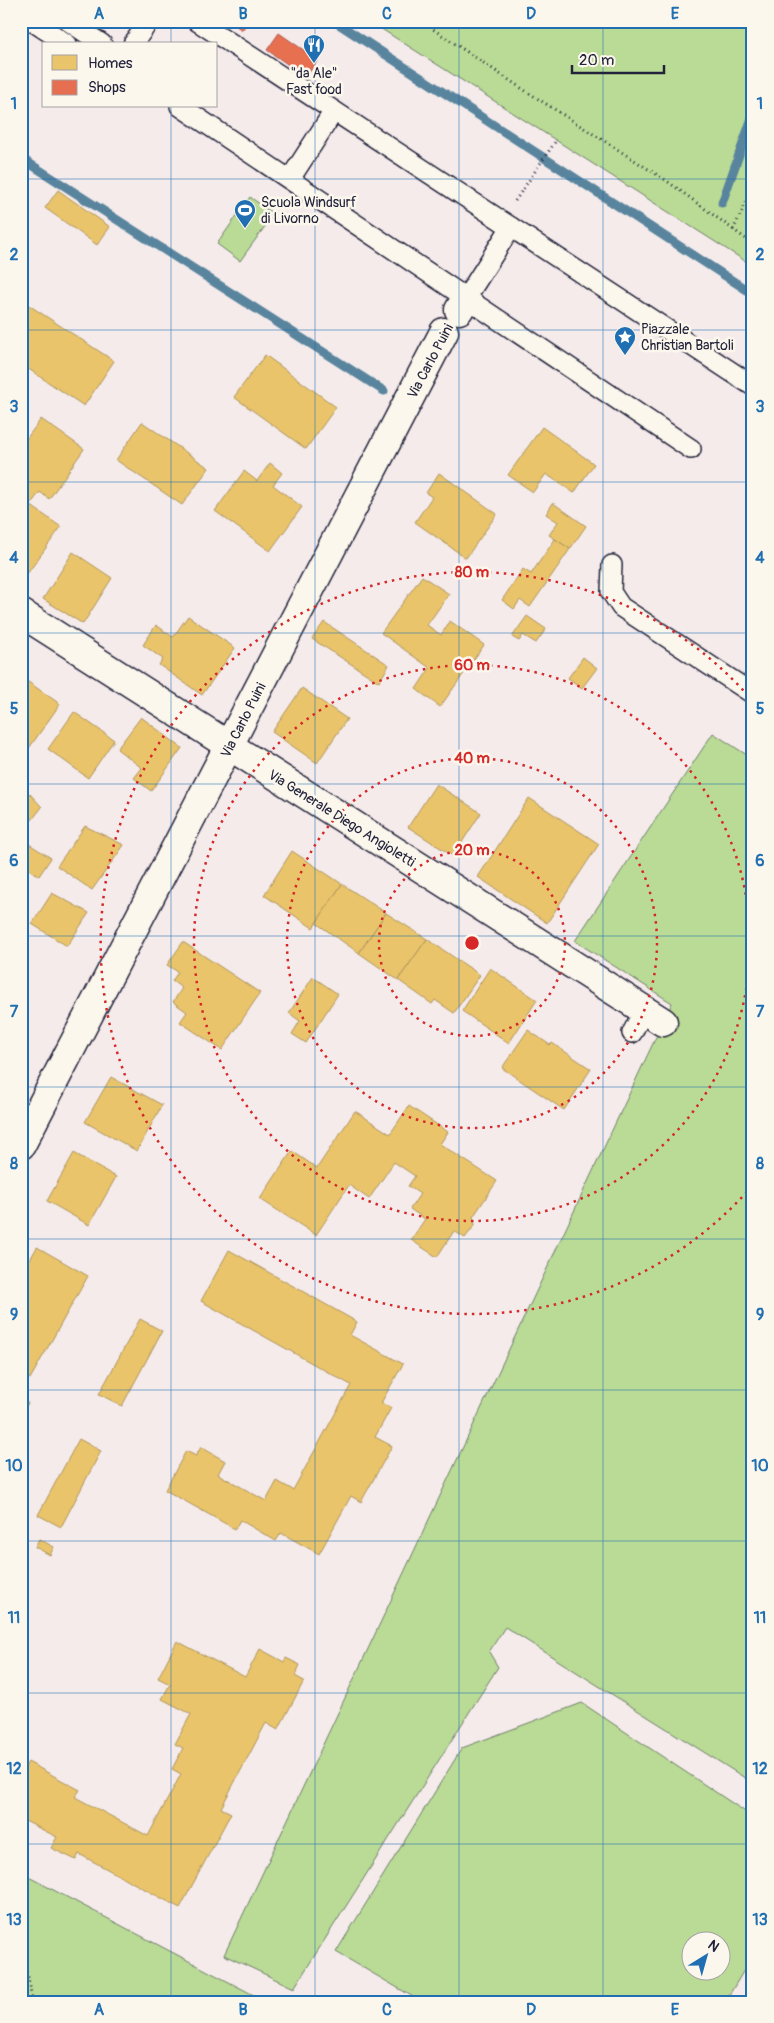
<svg xmlns="http://www.w3.org/2000/svg" width="774" height="2023" font-family="Pangolin,sans-serif">
	<style>
		.green { fill: #b9db95; stroke: #6e7e68; fill-rule: evenodd }
		.homes { fill: #e9c46a; stroke: #ad935c }
		.shops { fill: #e76f51; stroke: #ac584a }
		.lines { fill: none; stroke-linecap: round; stroke-linejoin: round }
		.stream { stroke: #59849d; stroke-width: 9 }
		.service-casing { stroke: #22223b; stroke-width: 22 }
		.minor-casing { stroke: #22223b; stroke-width: 31 }
		.path { stroke: #22223b; stroke-width: 3; stroke-dasharray: 1 4; stroke-linecap: butt }
		.service { stroke: #fbf7ec; stroke-width: 19 }
		.minor { stroke: #fbf7ec; stroke-width: 28 }
		.grid { fill: none; stroke: #1f6fb2; stroke-width: 1; stroke-opacity: 0.55 }
		.ring { fill: none; stroke: #d62828; stroke-width: 2.5; stroke-dasharray: 2.5 5 }
		.labels { text-anchor: middle; stroke-width: 5; stroke-linejoin: round; paint-order: stroke }
		.poi-label { font-size: 14px; fill: #22223b; stroke: #fbf7ec; text-anchor: start }
		.street-label { font-size: 14px; fill: #22223b; stroke: #fbf7ec }
		.centre { fill: #d62828; stroke: #fbf7ec; stroke-width: 2.5 }
		.ring-label { font-size: 15px; text-anchor: middle; font-weight: bold; fill: #d62828; stroke: #fbf7ec; stroke-width: 5; stroke-linejoin: round; paint-order: stroke }
		.neatline { fill: none; stroke: #1f6fb2; stroke-width: 2 }
		.grid-label { font-size: 16px; text-anchor: middle; font-weight: bold; fill: #1f6fb2 }
	</style>
	<rect width="100%" height="100%" fill="#f5ebeb"/>
	<filter id="ink" filterUnits="userSpaceOnUse"><feTurbulence type="fractalNoise" baseFrequency=".02" numOctaves="2"/><feDisplacementMap in="SourceGraphic" scale="10" xChannelSelector="R" yChannelSelector="G"/><feConvolveMatrix kernelMatrix="1 2 1 2 8 2 1 2 1" color-interpolation-filters="sRGB"/></filter>
	<g filter="url(#ink)">
		<!-- green -->
		<g class="green">
			<path d="M369,21H753V266Z"/>
			<path d="M250,197L274,214L240,261L217,244Z"/>
			<path d="M713,733L753,759V1783L505,1627L489,1652L498,1667L294,1988L224,1955L672,1003L575,941Z"/>
			<path d="M582,1703L753,1817V1955L725,2002H422L336,1952L462,1748ZM722,1940V1970H692V1940Z"/>
			<path d="M21,1873L267,2002H21Z"/>
		</g>
		<!-- homes -->
		<g class="homes">
			<path d="M58,190L110,227L97,245L45,208Z"/>
			<path d="M21,300L114,361L84,406L21,364Z"/>
			<path d="M265,355L336,407L306,449L234,397Z"/>
			<path d="M41,419L84,449L49,499L40,492L30,505L61,527L27,574L21,570V446Z"/>
			<path d="M142,422L209,468L182,505L116,460Z"/>
			<path d="M542,427L594,464L574,493L546,474L533,492L508,475Z"/>
			<path d="M270,463L282,473L273,485L302,507L270,551L215,511L244,471L257,481Z"/>
			<path d="M439,473L497,514L466,558L415,522L432,497L426,493Z"/>
			<path d="M553,503L586,526L570,549L549,535L558,522L546,514Z"/>
			<path d="M555,539L570,549L530,607L520,600L514,609L502,600L523,569L531,574Z"/>
			<path d="M73,552L112,578L83,624L43,599Z"/>
			<path d="M422,576L449,594L427,625L441,635L450,621L484,645L440,707L416,689L430,668L381,633Z"/>
			<path d="M188,616L235,648L202,695L159,665L163,659L143,645L156,625L173,637Z"/>
			<path d="M527,616L546,629L536,643L523,635L519,641L512,637Z"/>
			<path d="M324,622L389,665L379,682L312,639Z"/>
			<path d="M583,657L597,668L582,688L568,678Z"/>
			<path d="M21,677L60,704L27,751L21,748Z"/>
			<path d="M302,688L347,719L317,763L272,732Z"/>
			<path d="M74,712L114,740L88,778L48,749Z"/>
			<path d="M141,717L182,748L151,791L134,778L142,768L117,749Z"/>
			<path d="M436,784L481,813L453,856L408,827Z"/>
			<path d="M29,793L42,807L28,825L21,821V805Z"/>
			<path d="M529,798L599,844L547,923L478,877Z"/>
			<path d="M85,826L124,845L92,890L57,866Z"/>
			<path d="M26,842L51,858L39,876L21,864V849Z"/>
			<path d="M292,851L342,884L313,928L264,895Z"/>
			<path d="M342,884L386,913L359,953L316,923Z"/>
			<path d="M52,893L89,913L67,946L32,924Z"/>
			<path d="M386,913L427,939L398,980L359,953Z"/>
			<path d="M427,939L480,975L454,1013L435,1000L432,1004L398,980Z"/>
			<path d="M183,942L260,993L222,1050L180,1022L187,1012L173,1002L182,988L172,981L178,972L167,965Z"/>
			<path d="M490,968L537,1000L509,1043L462,1011Z"/>
			<path d="M313,977L338,994L306,1043L292,1034L300,1021L289,1013Z"/>
			<path d="M528,1030L550,1045L552,1043L591,1069L564,1110L502,1068Z"/>
			<path d="M111,1077L162,1105L137,1151L85,1122Z"/>
			<path d="M409,1106L448,1132L440,1144L497,1181L473,1217L475,1225L465,1238L454,1231L437,1257L411,1240L425,1219L410,1209L420,1194L408,1186L415,1176L394,1162L369,1199L349,1185L316,1235L260,1199L292,1151L317,1168L355,1111L390,1134Z"/>
			<path d="M74,1153L116,1177L89,1225L47,1201Z"/>
			<path d="M37,1247L88,1276L30,1379L21,1374V1276Z"/>
			<path d="M229,1250L357,1322L350,1335L403,1364L381,1403L391,1408L375,1437L392,1446L361,1502L351,1496L319,1554L281,1533L276,1541L240,1520L235,1529L165,1490L186,1451L196,1456L201,1447L225,1461L218,1474L266,1501L277,1481L293,1490L351,1385L201,1301Z"/>
			<path d="M140,1319L162,1331L122,1406L99,1394Z"/>
			<path d="M21,1400L28,1403L21,1415Z"/>
			<path d="M79,1439L101,1451L61,1527L38,1515Z"/>
			<path d="M39,1539L54,1547L50,1555L35,1547Z"/>
			<path d="M177,1641L245,1677L260,1649L284,1662L286,1658L300,1665L295,1676L304,1681L278,1730L266,1723L221,1808L231,1813L180,1908L79,1854L76,1860L51,1848L57,1837L21,1819V1774L28,1762L80,1790L75,1797L148,1836L181,1774L172,1769L183,1748L175,1744L191,1714L162,1699L170,1684L158,1678Z"/>
		</g>
		<!-- shops -->
		<g class="shops">
			<path d="M229,21H249L242,30Z"/>
			<path d="M279,33L318,60L306,77L267,50Z"/>
		</g>
		<g class="lines">
			<!-- stream -->
			<g class="stream">
				<path d="M334,21L753,294"/>
				<path d="M21,158L384,391"/>
				<path d="M722,203L753,115"/>
			</g>
			<!-- service casing -->
			<g class="service-casing">
				<g id="service">
					<path d="M32,21L67,44"/>
					<path d="M68,21L102,44"/>
					<path d="M197,21L753,386"/>
					<path d="M133,44L149,21"/>
					<path d="M180,106L691,449"/>
					<path d="M290,179L334,111"/>
					<path d="M466,298L511,227"/>
					<path d="M612,565L611,592L621,607L753,694"/>
					<path d="M632,1033L644,1010"/>
				</g>
			</g>
			<!-- minor casing -->
			<g class="minor-casing">
				<g id="minor">
					<path d="M459,310L466,298"/>
					<path d="M21,613L663,1022"/>
					<path d="M21,1145L444,332"/>
				</g>
			</g>
			<!-- path -->
			<g class="path">
				<path d="M421,21L518,86L667,181L753,244"/>
				<path d="M515,201L557,139"/>
				<path d="M733,230L753,188"/>
				<path d="M21,1958L29,1980L32,2002"/>
				<path d="M745,2002L753,1989"/>
			</g>
			<!-- service -->
			<use href="#service" class="service"/>
			<!-- minor -->
			<use href="#minor" class="minor"/>
		</g>
	</g>
	<!-- grid -->
	<path class="grid" d="M171,21V44M315,21V2002M459,21V2002M603,21V2002M171,106V2002M21,179H753M21,330H753M21,482H753M21,633H753M21,784H753M21,936H753M21,1087H753M21,1239H753M21,1390H753M21,1541H753M21,1693H753M21,1844H753"/>
	<!-- distance rings -->
	<g class="ring">
		<circle cx="472" cy="943" r="93"/>
		<circle cx="472" cy="943" r="185"/>
		<circle cx="472" cy="943" r="278"/>
		<path d="M752 1186A371 371 0 1 1 752 700"/>
	</g>
	<!-- icons -->
	<defs>
		<g id="restaurant-pin" transform="scale(1.125)"><path d="M0 17L-7.5 6A9.5 9.5 0 1 1 7.5 6Z" fill="#1f6fb2" stroke="#fbf7ec"/><path d="M-5-6h1v4h1v-4h1v4h1v-4h1v5L-1.5 .5V6h-2V.5L-5-1ZM5-6V6H3V1.5H1.5Q1.5-4 5-6Z" fill="#fff"/></g>
		<g id="stadium-pin" transform="scale(1.125)"><path d="M0 17L-7.5 6A9.5 9.5 0 1 1 7.5 6Z" fill="#1f6fb2" stroke="#fbf7ec"/><path d="M0-5a6.5 5 0 1 0 0 10a6.5 5 0 1 0 0-10ZM-3.5-1.8h7v3.6h-7Z" fill="#fff"/></g>
		<g id="sight-pin" transform="scale(1.125)"><path d="M0 17L-7.5 6A9.5 9.5 0 1 1 7.5 6Z" fill="#1f6fb2" stroke="#fbf7ec"/><path d="M0-6L1.8-2.2L6-1.7L2.9 1.2L3.7 5.4L0 3.3L-3.7 5.4L-2.9 1.2L-6-1.7L-1.8-2.2Z" fill="#fff"/></g>
	</defs>
	<g fill-rule="evenodd">
		<use href="#restaurant-pin" x="314" y="45"/>
		<use href="#stadium-pin" x="245" y="210"/>
		<use href="#sight-pin" x="625" y="337"/>
	</g>
	<g class="labels">
		<!-- poi labels -->
		<g class="poi-label">
			<text x="314" y="78" text-anchor="middle">"da Ale"<tspan x="314" dy="16">Fast food</tspan></text>
			<text x="261" y="207">Scuola Windsurf<tspan x="261" dy="16">di Livorno</tspan></text>
			<text x="641" y="334">Piazzale<tspan x="641" dy="16">Christian Bartoli</tspan></text>
		</g>
		<!-- street labels -->
		<g class="street-label">
			<text transform="translate(430 361) rotate(-62)" y="5">Via Carlo Puini</text>
			<text transform="translate(243 720) rotate(-63)" y="5">Via Carlo Puini</text>
			<text transform="translate(342 818) rotate(32)" y="5">Via Generale Diego Angioletti</text>
		</g>
	</g>
	<circle cx="472" cy="943" r="8" class="centre"/>
	<g class="ring-label">
		<text x="472" y="577">80 m</text>
		<text x="472" y="670">60 m</text>
		<text x="472" y="763">40 m</text>
		<text x="472" y="855">20 m</text>
	</g>
	<!-- margin -->
	<rect width="774" height="2023" fill="none" stroke="#fbf7ec" stroke-width="55"/>
	<!-- legend -->
	<rect x="42" y="42" width="175" height="65" fill="#fbf7ec" stroke="#a4a2a5"/>
	<rect x="52" y="55" width="25" height="15" fill="#e9c46a" stroke="#a4a2a5"/>
	<text x="88" y="68" font-size="15" fill="#22223b">Homes</text>
	<rect x="52" y="80" width="25" height="15" fill="#e76f51" stroke="#a4a2a5"/>
	<text x="88" y="92" font-size="15" fill="#22223b">Shops</text>
	<!-- north arrow -->
	<g transform="translate(706 1956) rotate(37)"><circle r="24" fill="#fbf7ec" stroke="#a4a2a5"/>
	<path d="M0-4L9 19L0 12L-9 19Z" fill="#1f6fb2"/>
	<text y="-8" font-size="14" font-weight="bold" text-anchor="middle" fill="#22223b">N</text>
	</g>
	<!-- scale -->
	<path d="M572 65v8h92v-8" fill="none" stroke="#22223b" stroke-width="2.5"/>
	<text x="579" y="65" font-size="15" fill="#22223b" stroke="#fbf7ec" stroke-width="4" paint-order="stroke">20 m</text>
	<rect x="28" y="28" width="718" height="1968" class="neatline"/>
	<g class="grid-label">
		<text x="99" y="19">A</text>
		<text x="243" y="19">B</text>
		<text x="387" y="19">C</text>
		<text x="531" y="19">D</text>
		<text x="675" y="19">E</text>
		<text x="14" y="109">1</text>
		<text x="760" y="109">1</text>
		<text x="14" y="260">2</text>
		<text x="760" y="260">2</text>
		<text x="14" y="412">3</text>
		<text x="760" y="412">3</text>
		<text x="14" y="563">4</text>
		<text x="760" y="563">4</text>
		<text x="14" y="714">5</text>
		<text x="760" y="714">5</text>
		<text x="14" y="866">6</text>
		<text x="760" y="866">6</text>
		<text x="14" y="1017">7</text>
		<text x="760" y="1017">7</text>
		<text x="14" y="1169">8</text>
		<text x="760" y="1169">8</text>
		<text x="14" y="1320">9</text>
		<text x="760" y="1320">9</text>
		<text x="14" y="1471">10</text>
		<text x="760" y="1471">10</text>
		<text x="14" y="1623">11</text>
		<text x="760" y="1623">11</text>
		<text x="14" y="1774">12</text>
		<text x="760" y="1774">12</text>
		<text x="14" y="1925">13</text>
		<text x="760" y="1925">13</text>
		<text x="99" y="2015">A</text>
		<text x="243" y="2015">B</text>
		<text x="387" y="2015">C</text>
		<text x="531" y="2015">D</text>
		<text x="675" y="2015">E</text>
	</g>
</svg>
